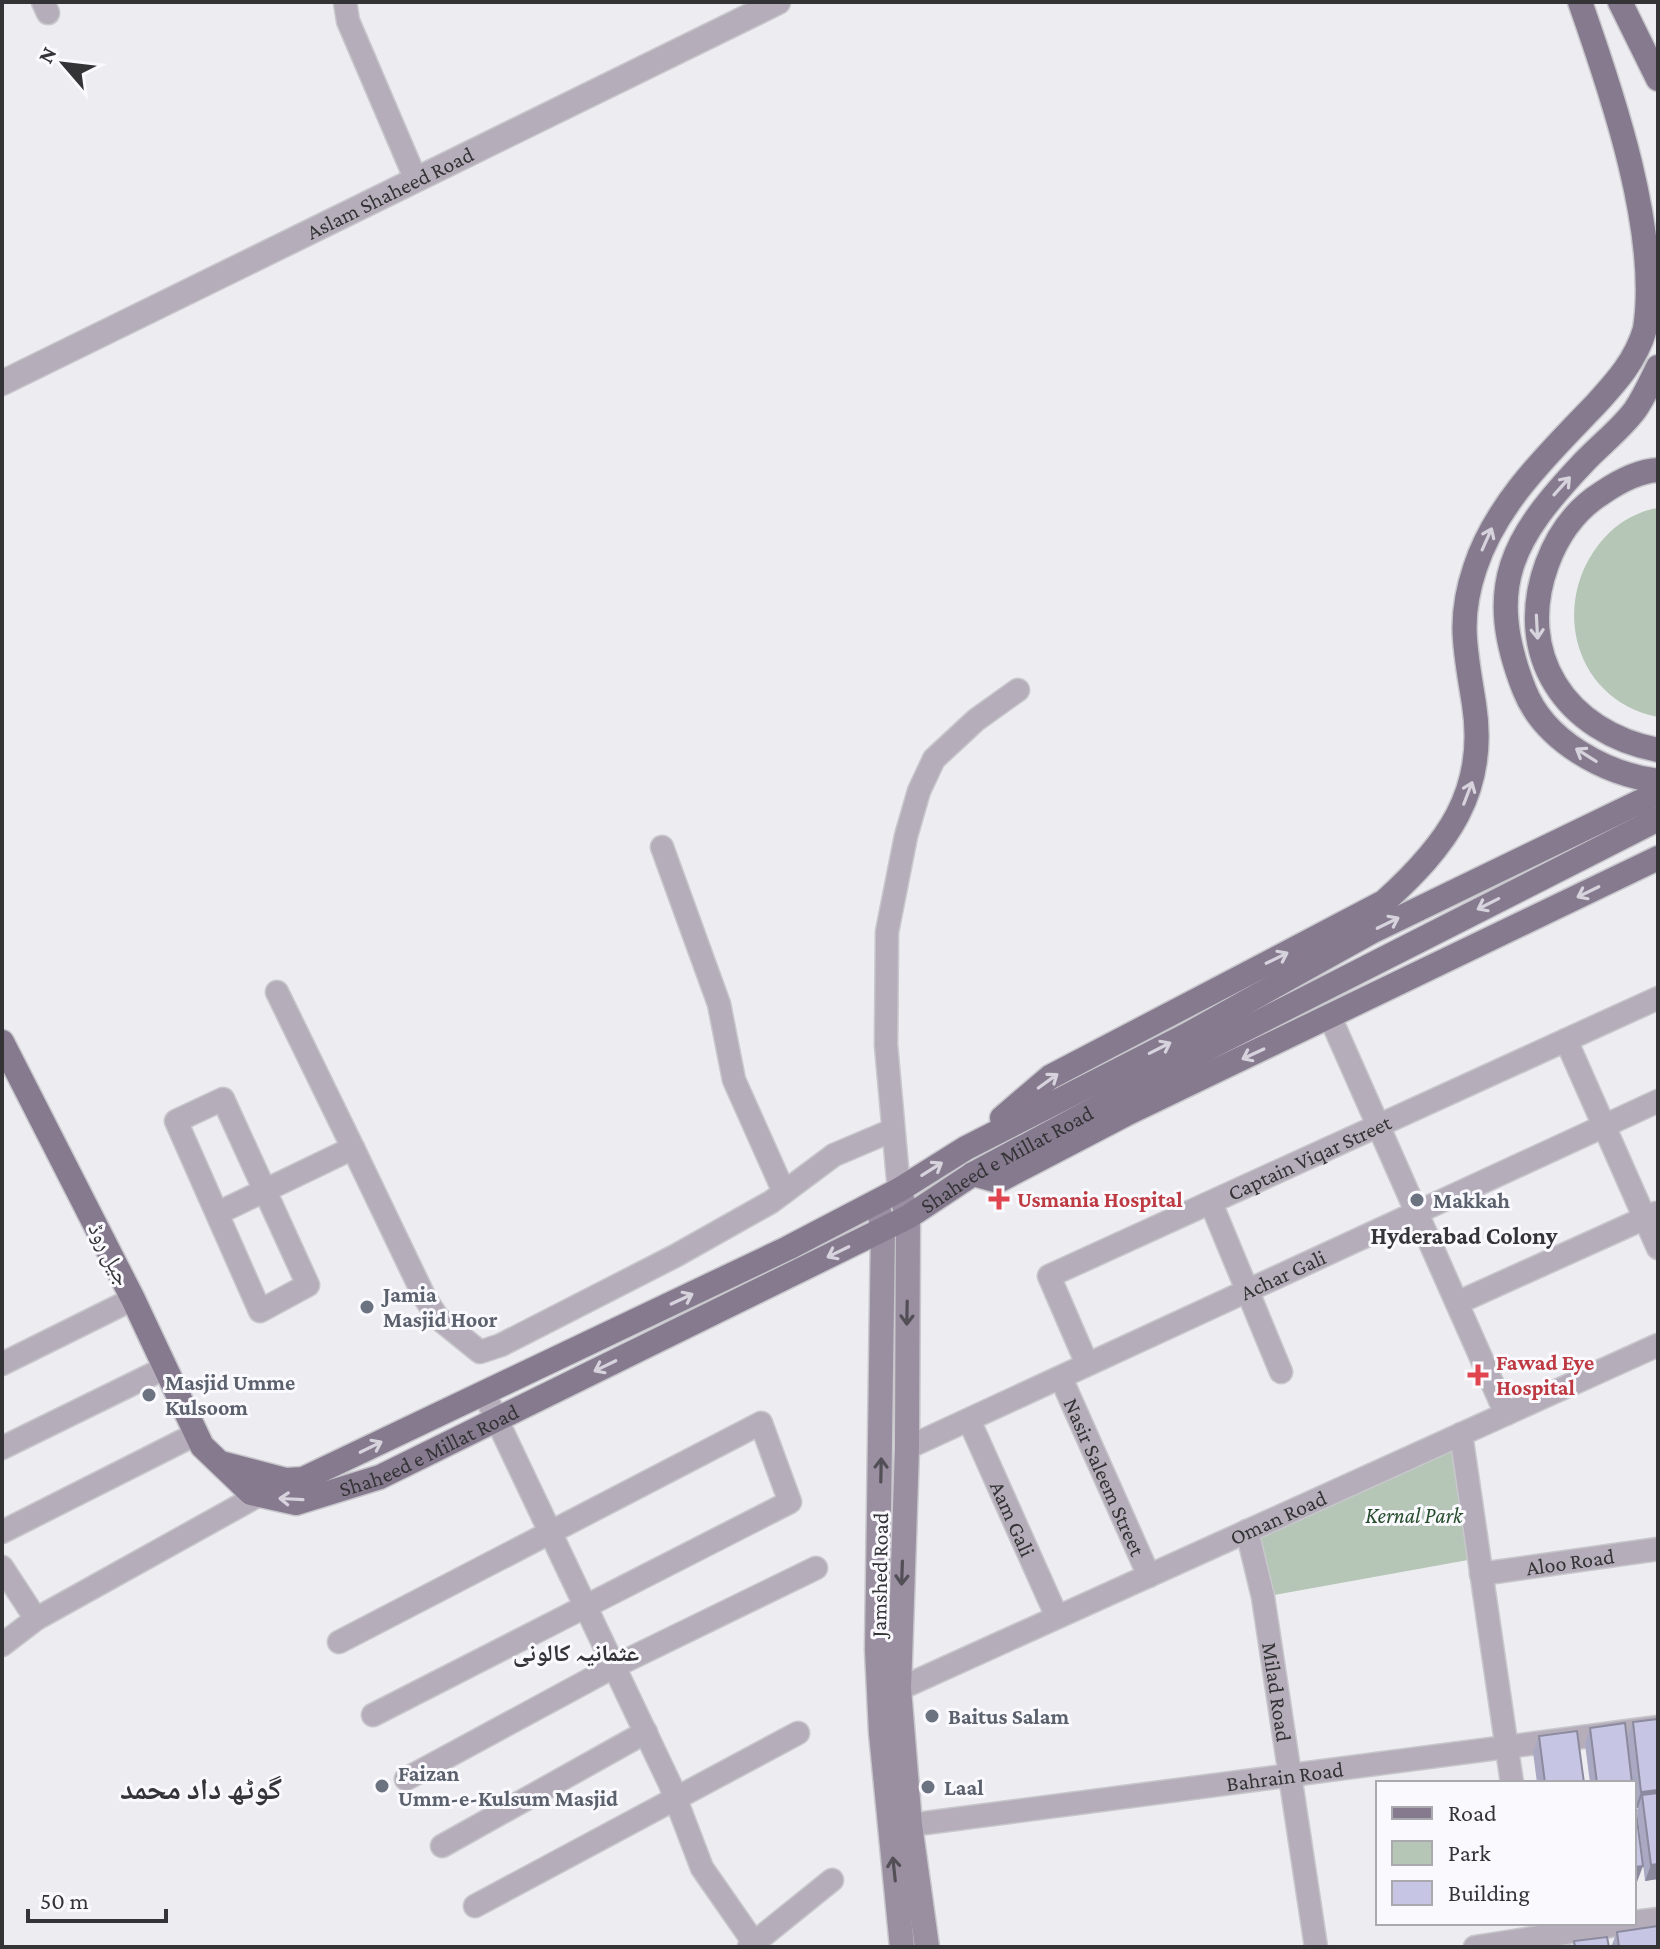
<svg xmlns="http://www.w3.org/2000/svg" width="1660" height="1949" font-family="'Crimson Pro','Noto Naskh Arabic',serif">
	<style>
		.green { fill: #b5c5b6 }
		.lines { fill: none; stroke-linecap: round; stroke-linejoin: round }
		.minor-casing { stroke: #c7c7cc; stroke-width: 25 }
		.tertiary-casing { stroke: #c7c7cc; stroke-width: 27 }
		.secondary-casing { stroke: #c7c7cc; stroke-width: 27 }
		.primary-casing { stroke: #c7c7cc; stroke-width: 27 }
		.minor { stroke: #b5aeba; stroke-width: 22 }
		.tertiary { stroke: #b5aeba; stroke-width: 24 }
		.secondary { stroke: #9a8fa1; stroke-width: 24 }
		.primary { stroke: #867a8f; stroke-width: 24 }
		.wall { fill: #aaa9c3 }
		.shaded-wall { fill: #8b8a9f }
		.building { fill: #c6c5e3; stroke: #8b8a9f; stroke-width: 2 }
		.oneway { stroke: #d6d3dd }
		.oneway2 { stroke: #534f56 }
		.health-dot { fill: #e0444e; stroke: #f9f9fe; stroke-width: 3 }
		.worship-dot { fill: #6b7280; stroke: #f9f9fe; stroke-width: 3 }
		.labels { text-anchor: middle; stroke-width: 6; stroke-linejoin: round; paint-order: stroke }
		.street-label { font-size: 22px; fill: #343436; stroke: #f9f9fe }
		.health-label { font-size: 22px; font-weight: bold; fill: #be3a42; stroke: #f9f9fe; text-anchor: start }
		.worship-label { font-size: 22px; font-weight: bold; fill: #5b616d; stroke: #f9f9fe; text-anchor: start }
		.park-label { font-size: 22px; font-style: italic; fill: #264d2c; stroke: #f9f9fe }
		.neighbourhood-label { font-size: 24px; font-weight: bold; fill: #353539; stroke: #f9f9fe }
		.district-label { font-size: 30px; font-weight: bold; fill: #353539; stroke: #f9f9fe }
	</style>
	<rect width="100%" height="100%" fill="#ececf1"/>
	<!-- green -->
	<g class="green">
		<path d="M1658,508V717C1569,699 1548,593 1609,533C1621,521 1641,510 1658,508Z"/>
		<path d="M1461,1434L1479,1558L1263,1597L1247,1531Z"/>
	</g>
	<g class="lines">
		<!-- minor casing -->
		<g class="minor-casing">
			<g id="minor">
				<path d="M43,2L48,13"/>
				<path d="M345,2L348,21L416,180"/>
				<path d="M662,847L719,1004L734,1080L784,1192"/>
				<path d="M1330,1017L1506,1414"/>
				<path d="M1566,1040L1658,1248"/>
				<path d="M223,1099L308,1285L260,1311L176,1121Z"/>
				<path d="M353,1148L425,1298L438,1318L480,1352L501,1345L675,1256L771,1202L834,1155L893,1130"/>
				<path d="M899,1190L886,1045L887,932L906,836L919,791L934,759L976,720L1018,690"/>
				<path d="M1211,1203L1281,1372"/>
				<path d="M218,1213L353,1148L277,992"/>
				<path d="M1457,1303L1656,1213"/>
				<path d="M2,1364L133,1299"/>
				<path id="s1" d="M1087,1364L1049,1276L1658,998"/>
				<path id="s2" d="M1061,1378L1149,1576"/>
				<path d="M484,1393L670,1784L702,1868L757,1947"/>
				<path id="s3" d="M969,1420L1057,1617"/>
				<path d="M1461,1434L1512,1783"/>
				<path d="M2,1448L165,1368"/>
				<path id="s4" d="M907,1448L1658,1101"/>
				<path id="s5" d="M1247,1531L1263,1597L1316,1947"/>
				<path d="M2,1532L196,1434"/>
				<path d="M2,1567L36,1619"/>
				<path id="s6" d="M1481,1574L1658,1549"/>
				<path d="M339,1642L761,1423L790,1502L373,1715"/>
				<path d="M2,1645L36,1619L259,1495"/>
				<path id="s7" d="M899,1689L1658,1345"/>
				<path d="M406,1779L615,1666L816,1568"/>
				<path id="s8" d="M910,1825L1658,1727"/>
				<path d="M442,1846L646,1732"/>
				<path d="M475,1906L798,1733"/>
				<path d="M1634,1922L1658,1919"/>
				<path d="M749,1947L832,1880"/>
				<path d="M1475,1947L1630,1923"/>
			</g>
		</g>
		<!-- tertiary casing -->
		<g class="tertiary-casing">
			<g id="tertiary">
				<path id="s9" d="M2,383L778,2"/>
			</g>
		</g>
		<!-- secondary casing -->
		<g class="secondary-casing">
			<g id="secondary">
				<path d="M899,1190L908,1217L907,1448L899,1689L910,1825L927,1947"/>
				<path d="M877,1202L883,1230L877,1650L881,1733L902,1947"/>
			</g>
		</g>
		<!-- primary casing -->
		<g class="primary-casing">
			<g id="primary">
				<path d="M1620,2L1658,79"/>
				<path d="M1658,367C1651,381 1644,397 1635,410C1621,429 1600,445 1584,462C1512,538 1484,586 1524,689C1544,741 1605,774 1658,781"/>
				<path d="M1658,470C1639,471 1618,482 1602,493C1575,510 1558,534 1547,564C1514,654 1565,732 1658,750"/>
				<path id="s10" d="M2,1042L133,1299L202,1446L251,1493L296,1503L380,1477L908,1217L973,1174L1218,1043L1658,819"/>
				<path d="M1002,1118L1050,1077L1384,902C1446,846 1488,792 1474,704C1466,652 1457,621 1475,568C1496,503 1550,452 1596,404C1617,381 1636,360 1645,329C1660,233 1612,93 1580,2"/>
				<path d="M973,1174L998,1181L1126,1114L1658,858"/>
				<path d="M221,1463L286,1480L303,1479L788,1248L899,1190L966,1148L1187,1035L1371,932L1658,793"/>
			</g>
		</g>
		<!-- minor -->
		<use href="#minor" class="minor"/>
		<!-- tertiary -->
		<use href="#tertiary" class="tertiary"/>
		<!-- secondary -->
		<use href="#secondary" class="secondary"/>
		<!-- primary -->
		<use href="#primary" class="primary"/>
	</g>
	<!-- wall -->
	<g class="wall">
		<path d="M1633,1722L1658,1879L1645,1881L1637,1810L1638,1808H1636L1637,1882L1634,1883V1783H1632L1627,1738Z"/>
		<path d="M1590,1728L1632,1783H1590L1585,1744Z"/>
		<path d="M1539,1736L1584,1783H1537L1533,1752Z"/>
		<path d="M1617,1932L1658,1947H1611Z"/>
	</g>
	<!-- shaded-wall -->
	<g class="shaded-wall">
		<path d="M1658,1790V1805L1642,1795L1638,1808H1635L1641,1792Z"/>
		<path d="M1658,1864V1879L1645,1881L1651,1865Z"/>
		<path d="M1643,1866L1637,1882L1634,1883V1867Z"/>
	</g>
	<!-- building -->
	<g class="building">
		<path d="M1658,1719V1790L1641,1792L1633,1722Z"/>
		<path d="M1625,1723L1632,1783H1597L1590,1728Z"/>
		<path d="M1577,1731L1584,1783H1545L1539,1736Z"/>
		<path d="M1658,1793V1864L1651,1865L1642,1795Z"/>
		<path d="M1634,1796L1643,1866L1634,1867Z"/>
		<path d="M1658,1926V1947H1619L1617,1932Z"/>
		<path d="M1607,1937L1609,1947H1575L1574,1941Z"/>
	</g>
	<!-- one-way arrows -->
	<defs><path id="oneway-shaft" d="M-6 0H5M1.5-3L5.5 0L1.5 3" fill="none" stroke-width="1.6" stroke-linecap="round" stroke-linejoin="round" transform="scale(2)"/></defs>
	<g class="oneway">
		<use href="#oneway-shaft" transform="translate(1562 486) rotate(-48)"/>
		<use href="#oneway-shaft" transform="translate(1487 539) rotate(-66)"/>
		<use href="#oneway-shaft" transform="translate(1537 627) rotate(87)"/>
		<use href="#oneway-shaft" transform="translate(1586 755) rotate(-148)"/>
		<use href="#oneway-shaft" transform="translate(1468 793) rotate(-69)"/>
		<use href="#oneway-shaft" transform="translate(1588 892) rotate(154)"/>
		<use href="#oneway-shaft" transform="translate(1488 904) rotate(153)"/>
		<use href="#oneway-shaft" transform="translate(1388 923) rotate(-26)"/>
		<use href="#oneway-shaft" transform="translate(1277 958) rotate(-26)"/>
		<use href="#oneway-shaft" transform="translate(1160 1048) rotate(-27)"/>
		<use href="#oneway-shaft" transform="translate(1253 1054) rotate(155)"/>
		<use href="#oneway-shaft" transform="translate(1048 1081) rotate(-36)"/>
		<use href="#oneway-shaft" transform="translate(932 1169) rotate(-32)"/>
		<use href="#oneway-shaft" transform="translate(838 1252) rotate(154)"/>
		<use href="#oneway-shaft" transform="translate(682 1299) rotate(-25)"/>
		<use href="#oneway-shaft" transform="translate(605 1366) rotate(154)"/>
		<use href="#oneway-shaft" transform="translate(371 1447) rotate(-26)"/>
		<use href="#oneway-shaft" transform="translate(291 1499) rotate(-177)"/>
	</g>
	<g class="oneway2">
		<use href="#oneway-shaft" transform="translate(907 1313) rotate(91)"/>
		<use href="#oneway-shaft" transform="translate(881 1470) rotate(-89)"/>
		<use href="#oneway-shaft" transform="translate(902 1573) rotate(92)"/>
		<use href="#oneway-shaft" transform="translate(894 1869) rotate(-96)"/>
	</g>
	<!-- markers -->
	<g class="health-dot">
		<path d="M995 1187h8v8h8v8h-8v8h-8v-8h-8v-8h8z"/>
		<path d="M1474 1363h8v8h8v8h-8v8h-8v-8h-8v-8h8z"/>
	</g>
	<g class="worship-dot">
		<circle cx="1417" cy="1200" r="8"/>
		<circle cx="367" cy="1307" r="8"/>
		<circle cx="149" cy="1395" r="8"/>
		<circle cx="932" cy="1716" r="8"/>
		<circle cx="382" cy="1786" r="8"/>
		<circle cx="928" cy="1787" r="8"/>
	</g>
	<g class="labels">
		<!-- street labels -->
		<g class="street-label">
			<text dy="8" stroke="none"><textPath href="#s9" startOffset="432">Aslam Shaheed Road</textPath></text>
			<text dy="8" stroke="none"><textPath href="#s1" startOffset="382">Captain Viqar Street</textPath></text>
			<text dy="8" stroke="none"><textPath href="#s10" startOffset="1356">Shaheed e Millat Road</textPath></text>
			<text transform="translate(110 1254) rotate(63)" y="8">جیل روڈ</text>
			<text dy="8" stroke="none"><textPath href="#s4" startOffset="414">Achar Gali</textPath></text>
			<text dy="8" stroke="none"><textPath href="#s10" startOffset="708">Shaheed e Millat Road</textPath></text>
			<text dy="8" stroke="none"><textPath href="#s2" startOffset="108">Nasir Saleem Street</textPath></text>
			<text dy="8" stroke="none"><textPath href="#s7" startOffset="416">Oman Road</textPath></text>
			<text dy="8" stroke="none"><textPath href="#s3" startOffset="108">Aam Gali</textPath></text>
			<text dy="8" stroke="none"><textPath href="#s6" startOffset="90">Aloo Road</textPath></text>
			<text transform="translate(879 1575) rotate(-89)" y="8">Jamshed Road</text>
			<text dy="8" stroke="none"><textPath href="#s5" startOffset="164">Milad Road</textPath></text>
			<text dy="8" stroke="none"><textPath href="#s8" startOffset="378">Bahrain Road</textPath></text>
		</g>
		<!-- health labels -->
		<g class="health-label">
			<text x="1017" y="1207">Usmania Hospital</text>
			<text x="1496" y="1370">Fawad Eye<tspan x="1496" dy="25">Hospital</tspan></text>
		</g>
		<!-- worship labels -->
		<g class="worship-label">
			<text x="1433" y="1208">Makkah</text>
			<text x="383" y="1302">Jamia<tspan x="383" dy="25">Masjid Hoor</tspan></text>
			<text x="165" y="1390">Masjid Umme<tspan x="165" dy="25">Kulsoom</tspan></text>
			<text x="948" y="1724">Baitus Salam</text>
			<text x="398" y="1781">Faizan<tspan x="398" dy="25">Umm-e-Kulsum Masjid</tspan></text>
			<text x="944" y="1795">Laal</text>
		</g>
		<!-- park labels -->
		<g class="park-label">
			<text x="1414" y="1523">Kernal Park</text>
		</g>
		<!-- neighbourhood labels -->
		<g class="neighbourhood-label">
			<text x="1464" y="1244">Hyderabad Colony</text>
			<text x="576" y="1661">عثمانیہ کالونی</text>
		</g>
		<!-- district labels -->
		<g class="district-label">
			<text x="201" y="1799">گوٹھ داد محمد</text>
		</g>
	</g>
	<!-- border -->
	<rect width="1660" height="1949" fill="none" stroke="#343436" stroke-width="8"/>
	<!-- legend -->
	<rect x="1376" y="1781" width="260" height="144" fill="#f9f9fe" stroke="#aaaaae" stroke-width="2"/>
	<rect x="1392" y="1807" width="40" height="12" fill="#867a8f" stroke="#aaaaae" stroke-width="2"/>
	<text x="1448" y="1821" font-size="24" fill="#343436">Road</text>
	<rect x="1392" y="1841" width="40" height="24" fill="#b5c5b6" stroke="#aaaaae" stroke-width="2"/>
	<text x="1448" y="1861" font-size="24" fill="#343436">Park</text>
	<rect x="1392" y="1881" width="40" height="24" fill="#c6c5e3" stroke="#aaaaae" stroke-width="2"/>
	<text x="1448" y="1901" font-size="24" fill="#343436">Building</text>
	<!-- north arrow -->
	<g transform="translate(64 64) rotate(298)" stroke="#f9f9fe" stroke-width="6" paint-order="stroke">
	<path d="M0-6L14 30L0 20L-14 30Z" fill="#343436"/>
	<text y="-12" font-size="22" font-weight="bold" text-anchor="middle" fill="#343436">N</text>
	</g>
	<!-- scale -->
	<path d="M28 1909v12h138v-12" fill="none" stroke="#343436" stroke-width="4"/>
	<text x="40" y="1909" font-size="24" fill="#343436" stroke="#f9f9fe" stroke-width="6" paint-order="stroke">50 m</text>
</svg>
